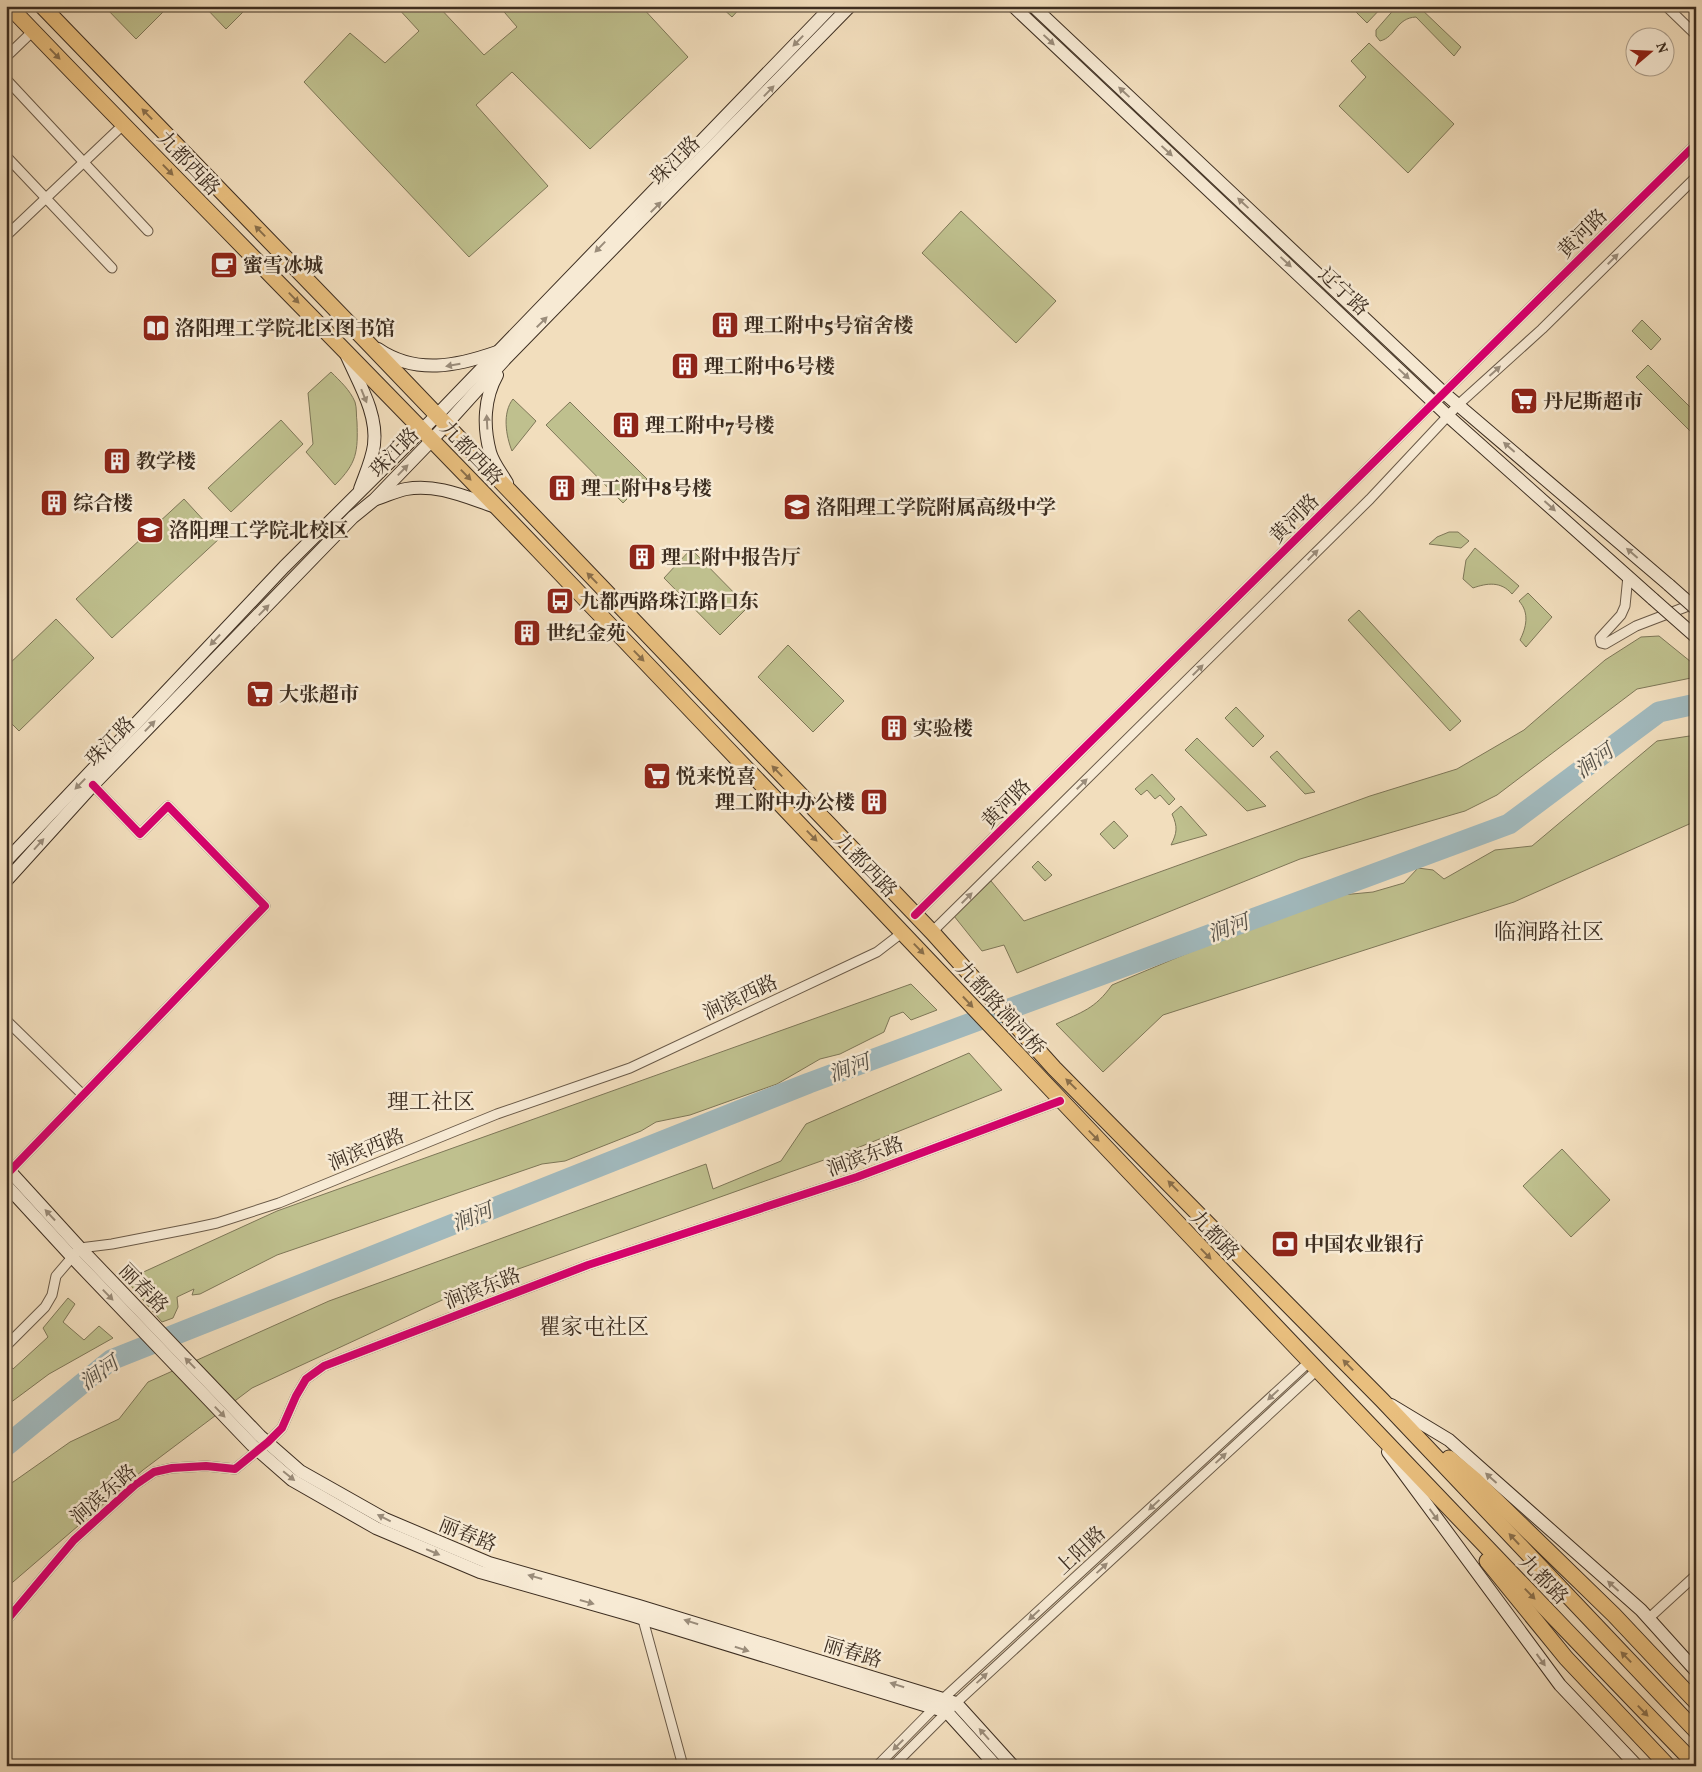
<svg xmlns="http://www.w3.org/2000/svg" width="1702" height="1772" font-family="Vollkorn,'Noto Serif SC',serif">
	<style>
		.green { fill: #bfc08e; stroke: #7e7758 }
		.lines { fill: none; stroke-linecap: round; stroke-linejoin: round }
		.river { stroke: #a1b9bd; stroke-width: 21 }
		.street-casing { stroke: #6a5a48; stroke-width: 11 }
		.secondary-casing { stroke: #3d2e21; stroke-width: 14 }
		.primary-casing { stroke: #3d2e21; stroke-width: 17 }
		.street { stroke: #f7ead4; stroke-width: 9 }
		.secondary { stroke: #f7ead4; stroke-width: 12 }
		.primary { stroke: #e9bf7e; stroke-width: 15 }
		.secondary-bridge-casing { stroke: #3d2e21; stroke-width: 14; stroke-linecap: butt }
		.secondary-bridge { stroke: #f7ead4; stroke-width: 12 }
		.cycleway-casing { stroke: #f7ead4; stroke-width: 11 }
		.cycleway { stroke: #d6006c; stroke-width: 8 }
		.oneway { fill: #9a8c7a }
		.oneway2 { fill: #8a6f4b }
		.labels { text-anchor: middle; stroke-width: 5; stroke-linejoin: round; paint-order: stroke }
		.street-label { font-size: 20px; fill: #3d2e21; stroke: #f7ead4 }
		.poi-label { font-size: 20px; font-weight: bold; fill: #3d2e21; stroke: #f7ead4; text-anchor: start }
		.water-label { font-size: 21px; font-style: italic; fill: #565148; stroke: #f7ead4 }
		.quarter-label { font-size: 22px; fill: #3d2e21; stroke: #f7ead4 }
	</style>
	<rect width="100%" height="100%" fill="#f2debd"/>
	<filter id="stains"><feTurbulence type="fractalNoise" baseFrequency=".004" numOctaves="4"/><feColorMatrix values="0 0 0 0 .2 0 0 0 0 .09 0 0 0 0 .02 0 0 0 .5 -.17"/></filter>
	<radialGradient id="worn" r=".72"><stop offset=".6" stop-color="#630" stop-opacity="0"/><stop offset="1" stop-color="#630" stop-opacity=".3"/></radialGradient>
	<!-- green -->
	<g class="green">
		<path d="M104,6H169L136,39Z"/>
		<path d="M204,6H249L226,29Z"/>
		<path d="M396,6H438L484,55L517,27L499,6H641L688,57L590,149L512,72L476,105L548,186L469,257L304,82L350,33L385,63L419,31Z"/>
		<path d="M720,6H742L732,17Z"/>
		<path d="M1350,6H1383L1367,23Z"/>
		<path d="M1397,6H1418L1461,47L1454,56L1416,17C1396,18 1396,37 1380,41L1376,36V30Z"/>
		<path d="M1369,43L1454,124L1408,173L1339,106L1366,77L1351,61Z"/>
		<path d="M961,211L1056,301L1016,343L922,253Z"/>
		<path d="M1642,320L1661,339L1651,350L1632,331Z"/>
		<path d="M1648,365L1696,413V437L1636,377Z"/>
		<path d="M331,372C340,381 350,390 355,402C357,408 356,416 357,422C358,452 357,463 335,485L306,452L313,444L308,393Z"/>
		<path d="M513,399L536,421L512,451C506,436 502,413 513,399Z"/>
		<path d="M570,402L647,479L623,503L546,425Z"/>
		<path d="M281,420L303,444L231,512L208,488Z"/>
		<path d="M184,499L220,538L112,638L76,599Z"/>
		<path d="M1449,532H1458L1469,541L1461,548L1429,544L1437,537Z"/>
		<path d="M1475,548L1519,586L1512,594C1501,581 1487,583 1473,588L1463,579L1466,560Z"/>
		<path d="M691,549L748,607L720,635L664,578Z"/>
		<path d="M1528,593L1552,617L1526,647L1520,640C1526,628 1530,613 1519,601Z"/>
		<path d="M1359,610L1461,721L1450,731L1348,620Z"/>
		<path d="M56,619L94,658L19,731L6,718V667Z"/>
		<path d="M1659,636L1696,666V677L1637,689L1497,795L1465,811L1300,859L1017,973L1004,945L982,951L954,916L991,881L1024,921L1370,796L1457,769L1524,730L1605,660L1641,637Z"/>
		<path d="M788,645L844,701L813,732L758,677Z"/>
		<path d="M1236,707L1264,736L1253,747L1225,718Z"/>
		<path d="M1696,735V821L1514,902L1163,1015L1103,1072L1056,1024C1082,1012 1095,1009 1112,985L1321,897L1373,892L1404,883L1418,868L1433,870L1444,879L1495,850L1532,846L1657,741Z"/>
		<path d="M1197,738L1266,806L1247,811L1185,750Z"/>
		<path d="M1277,751L1315,792L1305,794L1270,757Z"/>
		<path d="M1152,774L1175,799L1169,805L1160,795L1155,799L1147,790L1141,795L1135,789Z"/>
		<path d="M1181,806L1207,835L1171,845C1177,833 1178,827 1172,814Z"/>
		<path d="M1114,821L1128,836L1114,849L1100,834Z"/>
		<path d="M1038,861L1052,875L1045,881L1032,867Z"/>
		<path d="M911,984L937,1010L911,1020L903,1012L890,1017L884,1032L840,1054L820,1059L777,1084L690,1115L656,1122L641,1131L565,1161L542,1164L277,1255L200,1294L192,1295L194,1289L177,1297L178,1307L173,1318L162,1322L126,1280L277,1211Z"/>
		<path d="M969,1053L1002,1090L852,1150L479,1283L252,1388L143,1470L6,1588V1487L70,1442L119,1419L148,1382L329,1301L706,1164L713,1189L781,1161L806,1124Z"/>
		<path d="M1562,1149L1610,1200L1571,1237L1523,1186Z"/>
		<path d="M68,1298L75,1304L63,1322L84,1340L99,1326L113,1338L49,1374L6,1406V1365L8,1363L13,1369L48,1337L43,1328Z"/>
	</g>
	<g class="lines">
		<!-- river -->
		<path class="river" d="M6,1446L111,1360L809,1083L1509,824L1659,712L1696,704"/>
		<!-- street casing -->
		<g class="street-casing">
			<g id="street">
				<path d="M1666,6L1696,35"/>
				<path d="M6,57L33,31"/>
				<path d="M6,79L148,231"/>
				<path d="M6,156L112,268"/>
				<path d="M6,236L124,124"/>
				<path d="M1628,576L1625,606L1621,615L1600,638L1601,643L1605,644L1636,626L1696,603"/>
				<path d="M915,915L1696,144"/>
				<path d="M932,932L1370,499L1459,404L1542,329L1696,177"/>
				<path d="M6,1020L83,1095"/>
				<path d="M10,1171L265,906L168,806L140,834L93,785"/>
				<path d="M6,1346L45,1307L52,1295L56,1276L80,1248L112,1244L189,1229L217,1223L279,1203L497,1114L630,1068L877,952L903,932"/>
				<path d="M642,1616L683,1766"/>
				<path d="M1648,1619L1696,1575"/>
				<path d="M6,1621L74,1540L135,1485L154,1472L172,1468L206,1466L235,1469L268,1442L282,1428L296,1396L306,1379L324,1366L588,1265L857,1177L1060,1101"/>
				<path d="M877,1766L945,1697L1309,1362"/>
				<path d="M893,1766L956,1703L1317,1370"/>
			</g>
		</g>
		<!-- secondary casing -->
		<g class="secondary-casing">
			<g id="secondary">
				<path d="M1013,6L1448,416L1653,599"/>
				<path d="M1033,6L1444,393L1669,585"/>
				<path d="M378,349C416,375 457,366 497,352"/>
				<path d="M346,354C358,382 378,413 374,445C372,460 365,475 360,489"/>
				<path d="M497,375C484,398 483,426 490,452C493,463 502,474 507,483"/>
				<path d="M376,499C386,496 396,491 406,489C437,483 468,498 496,507"/>
				<path d="M6,861L284,567L437,415L832,6"/>
				<path d="M6,881L93,785L353,517L374,500L432,440L507,357L850,6"/>
				<path d="M6,1167L80,1248L260,1436L300,1471L385,1519L489,1563L639,1606L956,1703L1013,1766"/>
				<path d="M6,1185L74,1259L252,1445L292,1480L376,1528L480,1572L631,1615L947,1712L996,1766"/>
				<path d="M1391,1405L1449,1440L1641,1610L1696,1671"/>
				<path d="M1388,1452L1560,1685L1637,1766"/>
			</g>
		</g>
		<!-- primary casing -->
		<g class="primary-casing">
			<g id="primary">
				<path d="M9,6C184,189 363,367 538,550C925,954 1307,1363 1696,1765"/>
				<path d="M42,6L367,342L932,932L1054,1068L1382,1400L1696,1731"/>
				<path d="M1449,1458L1474,1479L1614,1615L1696,1702"/>
				<path d="M1487,1561L1566,1658L1668,1766"/>
			</g>
		</g>
		<!-- street -->
		<use href="#street" class="street"/>
		<!-- secondary -->
		<use href="#secondary" class="secondary"/>
		<!-- primary -->
		<use href="#primary" class="primary"/>
		<!-- secondary-bridge casing -->
		<g class="secondary-bridge-casing">
			<g id="secondary-bridge">
				<path d="M1669,585L1696,609"/>
				<path d="M1653,599L1696,637"/>
			</g>
		</g>
		<!-- secondary-bridge -->
		<use href="#secondary-bridge" class="secondary-bridge"/>
		<!-- cycleway casing -->
		<g class="cycleway-casing">
			<g id="cycleway">
				<path d="M915,915L1696,144"/>
				<path d="M10,1171L265,906L168,806L140,834L93,785"/>
				<path d="M6,1621L74,1540L135,1485L154,1472L172,1468L206,1466L235,1469L268,1442L282,1428L296,1396L306,1379L324,1366L588,1265L857,1177L1060,1101"/>
			</g>
		</g>
		<!-- cycleway -->
		<use href="#cycleway" class="cycleway"/>
	</g>
	<!-- one-way arrows -->
	<defs><path id="oneway-solid" d="M-6-.8H1V-3.2L6.5 0L1 3.2V.8H-6Z" transform="scale(1.25)"/></defs>
	<g class="oneway">
		<use href="#oneway-solid" transform="translate(1049 40) rotate(43)"/>
		<use href="#oneway-solid" transform="translate(798 41) rotate(134)"/>
		<use href="#oneway-solid" transform="translate(769 91) rotate(-46)"/>
		<use href="#oneway-solid" transform="translate(1124 92) rotate(-137)"/>
		<use href="#oneway-solid" transform="translate(1167 151) rotate(43)"/>
		<use href="#oneway-solid" transform="translate(1243 203) rotate(-137)"/>
		<use href="#oneway-solid" transform="translate(656 207) rotate(-45)"/>
		<use href="#oneway-solid" transform="translate(600 247) rotate(134)"/>
		<use href="#oneway-solid" transform="translate(1613 259) rotate(-45)"/>
		<use href="#oneway-solid" transform="translate(1286 262) rotate(43)"/>
		<use href="#oneway-solid" transform="translate(542 322) rotate(-45)"/>
		<use href="#oneway-solid" transform="translate(453 365) rotate(170)"/>
		<use href="#oneway-solid" transform="translate(1495 371) rotate(-42)"/>
		<use href="#oneway-solid" transform="translate(1404 374) rotate(43)"/>
		<use href="#oneway-solid" transform="translate(364 396) rotate(68)"/>
		<use href="#oneway-solid" transform="translate(487 422) rotate(-93)"/>
		<use href="#oneway-solid" transform="translate(1509 447) rotate(-139)"/>
		<use href="#oneway-solid" transform="translate(403 470) rotate(-46)"/>
		<use href="#oneway-solid" transform="translate(1550 506) rotate(42)"/>
		<use href="#oneway-solid" transform="translate(1632 553) rotate(-139)"/>
		<use href="#oneway-solid" transform="translate(1313 555) rotate(-45)"/>
		<use href="#oneway-solid" transform="translate(264 610) rotate(-46)"/>
		<use href="#oneway-solid" transform="translate(215 640) rotate(133)"/>
		<use href="#oneway-solid" transform="translate(1198 670) rotate(-45)"/>
		<use href="#oneway-solid" transform="translate(150 726) rotate(-46)"/>
		<use href="#oneway-solid" transform="translate(80 784) rotate(134)"/>
		<use href="#oneway-solid" transform="translate(1082 784) rotate(-45)"/>
		<use href="#oneway-solid" transform="translate(39 844) rotate(-48)"/>
		<use href="#oneway-solid" transform="translate(967 898) rotate(-45)"/>
		<use href="#oneway-solid" transform="translate(50 1215) rotate(-133)"/>
		<use href="#oneway-solid" transform="translate(108 1295) rotate(46)"/>
		<use href="#oneway-solid" transform="translate(190 1363) rotate(-134)"/>
		<use href="#oneway-solid" transform="translate(1273 1395) rotate(137)"/>
		<use href="#oneway-solid" transform="translate(220 1412) rotate(46)"/>
		<use href="#oneway-solid" transform="translate(1221 1458) rotate(-43)"/>
		<use href="#oneway-solid" transform="translate(289 1476) rotate(39)"/>
		<use href="#oneway-solid" transform="translate(1491 1478) rotate(-138)"/>
		<use href="#oneway-solid" transform="translate(1154 1505) rotate(137)"/>
		<use href="#oneway-solid" transform="translate(1434 1515) rotate(54)"/>
		<use href="#oneway-solid" transform="translate(384 1518) rotate(-153)"/>
		<use href="#oneway-solid" transform="translate(433 1552) rotate(23)"/>
		<use href="#oneway-solid" transform="translate(1102 1568) rotate(-43)"/>
		<use href="#oneway-solid" transform="translate(535 1577) rotate(-164)"/>
		<use href="#oneway-solid" transform="translate(1613 1586) rotate(-138)"/>
		<use href="#oneway-solid" transform="translate(587 1602) rotate(16)"/>
		<use href="#oneway-solid" transform="translate(1034 1615) rotate(137)"/>
		<use href="#oneway-solid" transform="translate(691 1622) rotate(-163)"/>
		<use href="#oneway-solid" transform="translate(742 1649) rotate(17)"/>
		<use href="#oneway-solid" transform="translate(1541 1660) rotate(54)"/>
		<use href="#oneway-solid" transform="translate(982 1678) rotate(-43)"/>
		<use href="#oneway-solid" transform="translate(897 1685) rotate(-163)"/>
		<use href="#oneway-solid" transform="translate(984 1734) rotate(-132)"/>
		<use href="#oneway-solid" transform="translate(898 1745) rotate(135)"/>
	</g>
	<g class="oneway2">
		<use href="#oneway-solid" transform="translate(55 54) rotate(46)"/>
		<use href="#oneway-solid" transform="translate(147 114) rotate(-134)"/>
		<use href="#oneway-solid" transform="translate(168 170) rotate(46)"/>
		<use href="#oneway-solid" transform="translate(260 231) rotate(-134)"/>
		<use href="#oneway-solid" transform="translate(294 298) rotate(46)"/>
		<use href="#oneway-solid" transform="translate(466 475) rotate(46)"/>
		<use href="#oneway-solid" transform="translate(592 578) rotate(-134)"/>
		<use href="#oneway-solid" transform="translate(639 656) rotate(46)"/>
		<use href="#oneway-solid" transform="translate(777 771) rotate(-134)"/>
		<use href="#oneway-solid" transform="translate(812 836) rotate(46)"/>
		<use href="#oneway-solid" transform="translate(919 949) rotate(46)"/>
		<use href="#oneway-solid" transform="translate(968 1002) rotate(47)"/>
		<use href="#oneway-solid" transform="translate(1071 1084) rotate(-136)"/>
		<use href="#oneway-solid" transform="translate(1094 1136) rotate(46)"/>
		<use href="#oneway-solid" transform="translate(1173 1186) rotate(-134)"/>
		<use href="#oneway-solid" transform="translate(1206 1254) rotate(46)"/>
		<use href="#oneway-solid" transform="translate(1348 1365) rotate(-134)"/>
		<use href="#oneway-solid" transform="translate(1514 1539) rotate(-133)"/>
		<use href="#oneway-solid" transform="translate(1530 1594) rotate(46)"/>
		<use href="#oneway-solid" transform="translate(1626 1657) rotate(-134)"/>
		<use href="#oneway-solid" transform="translate(1643 1711) rotate(46)"/>
	</g>
	<!-- icons -->
	<defs>
		<g id="cafe-square" transform="scale(1.4375)"><rect x="-9" y="-9" width="18" height="18" rx="4" fill="#8f2418" stroke="#f7ead4"/><path d="M-5.5-4.5H6V0H3Q3 3.5 0 3.5H-2.5Q-5.5 3.5-5.5 0ZM3-3.2v2h1.7v-2ZM-6 4.5H4V6H-6Z" fill="#fff"/></g>
		<g id="building-square" transform="scale(1.4375)"><rect x="-9" y="-9" width="18" height="18" rx="4" fill="#8f2418" stroke="#f7ead4"/><path d="M-4-6H4V6H1V3H-1V6H-4ZM-2.5-4.3h1.7v1.8h-1.7ZM.8-4.3h1.7v1.8H.8ZM-2.5-1h1.7V.8h-1.7ZM.8-1h1.7V.8H.8Z" fill="#fff"/></g>
		<g id="library-square" transform="scale(1.4375)"><rect x="-9" y="-9" width="18" height="18" rx="4" fill="#8f2418" stroke="#f7ead4"/><path d="M-6-4Q-3-5.5-.7-3.5V5Q-3 3-6 4ZM6-4Q3-5.5 .7-3.5V5Q3 3 6 4Z" fill="#fff"/></g>
		<g id="supermarket-square" transform="scale(1.4375)"><rect x="-9" y="-9" width="18" height="18" rx="4" fill="#8f2418" stroke="#f7ead4"/><path d="M-6-5.5h2.5l.6 2H6L4.5 2H-2.5L-4.4-4H-6ZM-1.5 3.2a1.3 1.3 0 1 0 .1 0ZM3 3.2a1.3 1.3 0 1 0 .1 0Z" fill="#fff"/></g>
		<g id="school-square" transform="scale(1.4375)"><rect x="-9" y="-9" width="18" height="18" rx="4" fill="#8f2418" stroke="#f7ead4"/><path d="M0-5L7-2L0 1L-7-2ZM-4 1L0 2.5L4 1V4Q0 6-4 4Z" fill="#fff"/></g>
		<g id="university-square" transform="scale(1.4375)"><rect x="-9" y="-9" width="18" height="18" rx="4" fill="#8f2418" stroke="#f7ead4"/><path d="M0-5L7-2L0 1L-7-2ZM-4 1L0 2.5L4 1V4Q0 6-4 4Z" fill="#fff"/></g>
		<g id="bus-square" transform="scale(1.4375)"><rect x="-9" y="-9" width="18" height="18" rx="4" fill="#8f2418" stroke="#f7ead4"/><path d="M-5-6H5V4H4V6H2V4H-2V6H-4V4H-5ZM-3.5-4V0h7V-4ZM-3.5 1.2v1.5H-2V1.2ZM2 1.2v1.5H3.5V1.2Z" fill="#fff"/></g>
		<g id="bank-square" transform="scale(1.4375)"><rect x="-9" y="-9" width="18" height="18" rx="4" fill="#8f2418" stroke="#f7ead4"/><path d="M-6-4H6V4H-6ZM0-2.3a2.3 2.3 0 1 0 0 4.6a2.3 2.3 0 1 0 0-4.6Z" fill="#fff"/></g>
	</defs>
	<g fill-rule="evenodd">
		<use href="#cafe-square" x="224" y="265"/>
		<use href="#building-square" x="725" y="325"/>
		<use href="#library-square" x="156" y="328"/>
		<use href="#building-square" x="685" y="366"/>
		<use href="#supermarket-square" x="1524" y="401"/>
		<use href="#building-square" x="626" y="425"/>
		<use href="#building-square" x="117" y="461"/>
		<use href="#building-square" x="562" y="488"/>
		<use href="#building-square" x="54" y="503"/>
		<use href="#school-square" x="797" y="507"/>
		<use href="#university-square" x="150" y="530"/>
		<use href="#building-square" x="642" y="557"/>
		<use href="#bus-square" x="560" y="601"/>
		<use href="#building-square" x="527" y="633"/>
		<use href="#supermarket-square" x="260" y="694"/>
		<use href="#building-square" x="894" y="728"/>
		<use href="#supermarket-square" x="657" y="776"/>
		<use href="#building-square" x="874" y="802"/>
		<use href="#bank-square" x="1285" y="1244"/>
	</g>
	<g class="labels">
		<!-- street labels -->
		<g class="street-label">
			<text transform="translate(675 160) rotate(-45)" y="7">珠江路</text>
			<text transform="translate(189 163) rotate(46)" y="7">九都西路</text>
			<text transform="translate(1582 233) rotate(-45)" y="7">黄河路</text>
			<text transform="translate(1344 291) rotate(43)" y="7">辽宁路</text>
			<text transform="translate(394 452) rotate(-46)" y="7">珠江路</text>
			<text transform="translate(472 453) rotate(46)" y="7">九都西路</text>
			<text transform="translate(1294 518) rotate(-45)" y="7">黄河路</text>
			<text transform="translate(110 741) rotate(-46)" y="7">珠江路</text>
			<text transform="translate(1006 803) rotate(-45)" y="7">黄河路</text>
			<text transform="translate(866 865) rotate(46)" y="7">九都西路</text>
			<text transform="translate(740 997) rotate(-25)" y="7">涧滨西路</text>
			<text transform="translate(1001 1008) rotate(47)" y="7">九都路涧河桥</text>
			<text transform="translate(366 1149) rotate(-22)" y="7">涧滨西路</text>
			<text transform="translate(865 1156) rotate(-20)" y="7">涧滨东路</text>
			<text transform="translate(1215 1235) rotate(46)" y="7">九都路</text>
			<text transform="translate(144 1288) rotate(46)" y="7">丽春路</text>
			<text transform="translate(482 1288) rotate(-21)" y="7">涧滨东路</text>
			<text transform="translate(103 1494) rotate(-41)" y="7">涧滨东路</text>
			<text transform="translate(468 1534) rotate(22)" y="7">丽春路</text>
			<text transform="translate(1080 1550) rotate(-43)" y="7">上阳路</text>
			<text transform="translate(1544 1579) rotate(46)" y="7">九都路</text>
			<text transform="translate(853 1652) rotate(17)" y="7">丽春路</text>
		</g>
		<!-- poi labels -->
		<g class="poi-label">
			<text x="243" y="272">蜜雪冰城</text>
			<text x="744" y="332">理工附中5号宿舍楼</text>
			<text x="175" y="335">洛阳理工学院北区图书馆</text>
			<text x="704" y="373">理工附中6号楼</text>
			<text x="1543" y="408">丹尼斯超市</text>
			<text x="645" y="432">理工附中7号楼</text>
			<text x="136" y="468">教学楼</text>
			<text x="581" y="495">理工附中8号楼</text>
			<text x="73" y="510">综合楼</text>
			<text x="816" y="514">洛阳理工学院附属高级中学</text>
			<text x="169" y="537">洛阳理工学院北校区</text>
			<text x="661" y="564">理工附中报告厅</text>
			<text x="579" y="608">九都西路珠江路口东</text>
			<text x="546" y="640">世纪金苑</text>
			<text x="279" y="701">大张超市</text>
			<text x="913" y="735">实验楼</text>
			<text x="676" y="783">悦来悦喜</text>
			<text x="855" y="809" text-anchor="end">理工附中办公楼</text>
			<text x="1304" y="1251">中国农业银行</text>
		</g>
		<!-- water labels -->
		<g class="water-label">
			<text transform="translate(1594 761) rotate(-36)" y="7">涧河</text>
			<text transform="translate(1228 928) rotate(-20)" y="7">涧河</text>
			<text transform="translate(849 1068) rotate(-20)" y="7">涧河</text>
			<text transform="translate(472 1217) rotate(-22)" y="7">涧河</text>
			<text transform="translate(99 1373) rotate(-35)" y="7">涧河</text>
		</g>
		<!-- quarter labels -->
		<g class="quarter-label">
			<text x="1549" y="939">临涧路社区</text>
			<text x="431" y="1109">理工社区</text>
			<text x="594" y="1334">瞿家屯社区</text>
		</g>
	</g>
	<!-- margin -->
	<rect width="1702" height="1772" fill="none" stroke="#f2debd" stroke-width="25"/>
	<rect x="8" y="8" width="1687" height="1757" fill="none" stroke="#3d2e21" stroke-width="2.5"/>
	<rect x="12" y="12" width="1677" height="1747" fill="none" stroke="#3d2e21"/>
	<!-- north arrow -->
	<g transform="translate(1650 52) rotate(71)"><circle r="24" fill="#f7ead4" stroke="#ad9f8c"/>
	<path d="M0-4L9 19L0 12L-9 19Z" fill="#8f2418"/>
	<text y="-8" font-size="14" font-weight="bold" text-anchor="middle" fill="#3d2e21">N</text>
	</g>
	<rect width="100%" height="100%" filter="url(#stains)"/>
	<rect width="100%" height="100%" fill="url(#worn)"/>
</svg>
